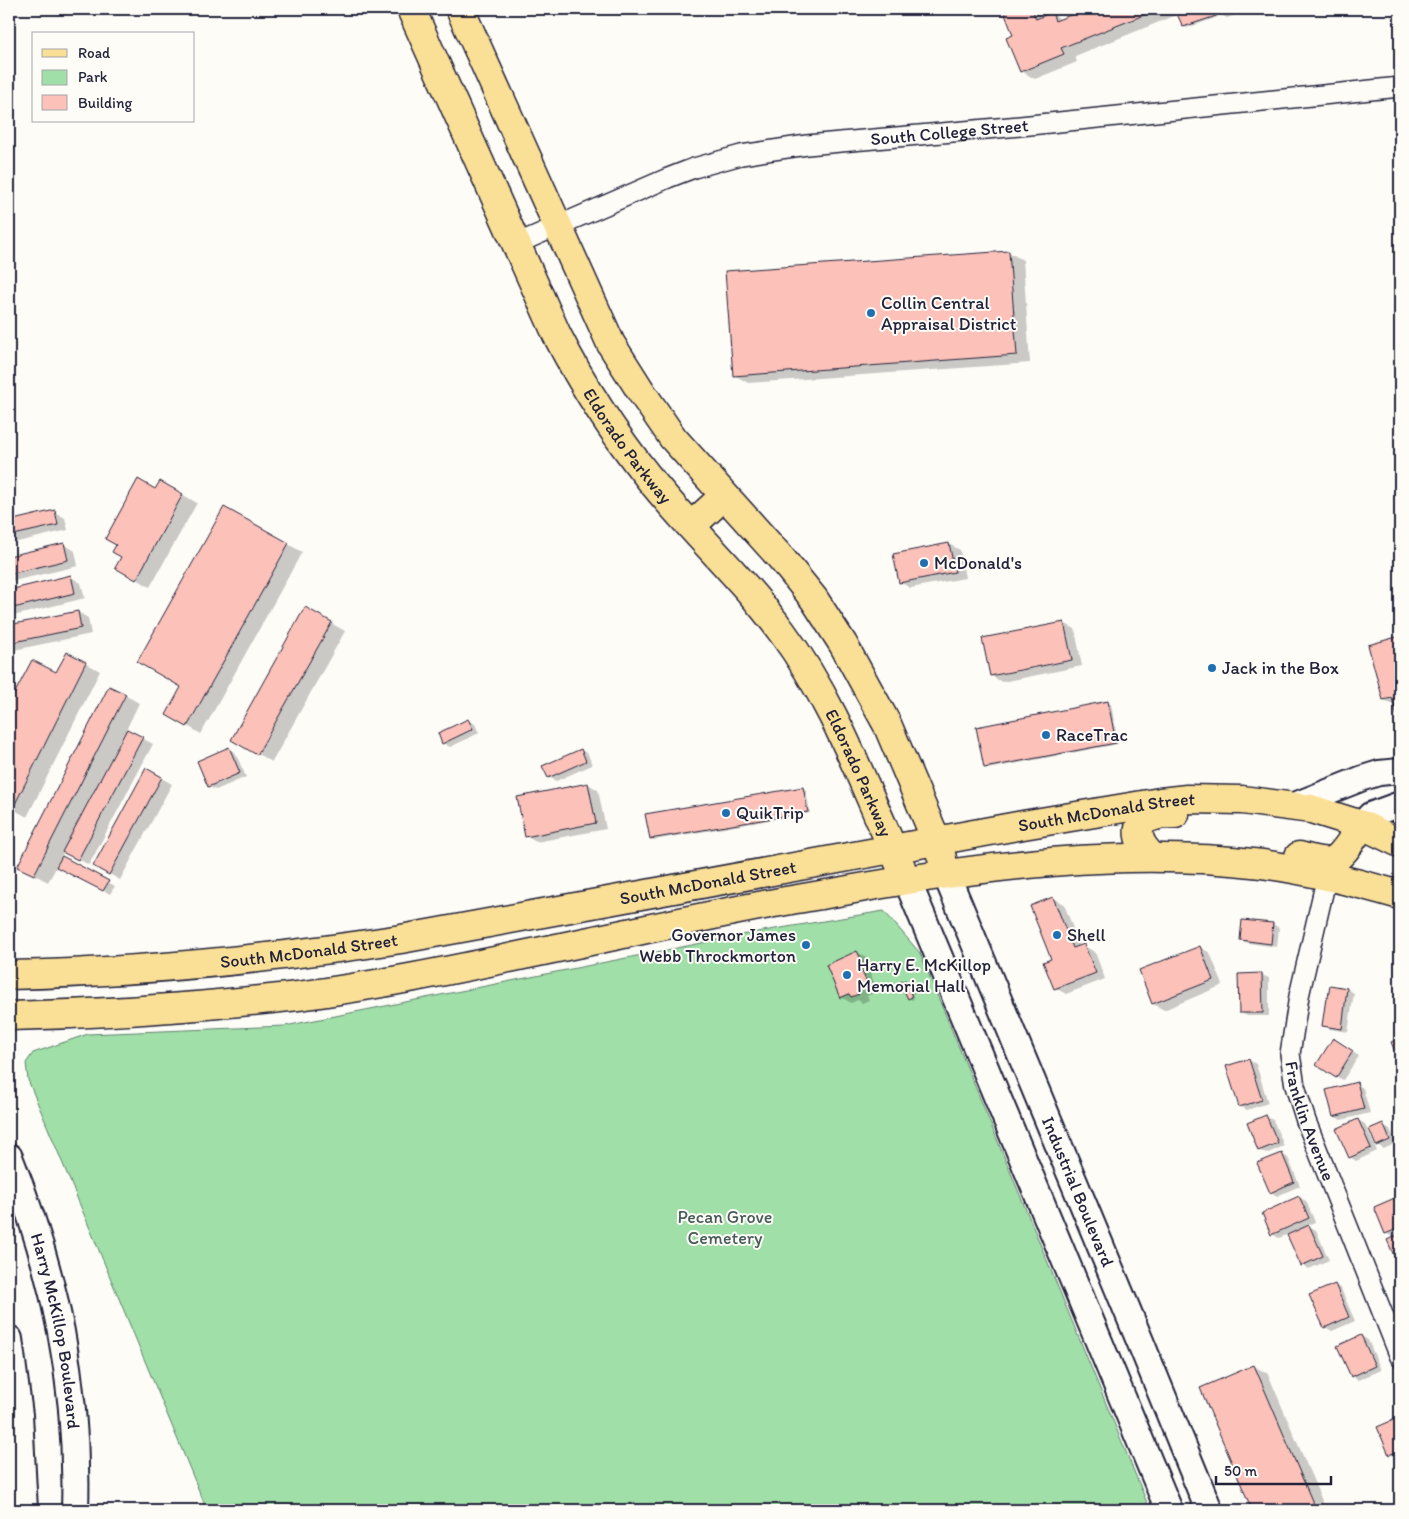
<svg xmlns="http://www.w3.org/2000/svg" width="1409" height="1519" font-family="Itim,sans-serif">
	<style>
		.green { fill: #a0dfa7; stroke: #618071 }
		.shadow { fill: #0003 }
		.building { fill: #fcc1b9; stroke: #22223b }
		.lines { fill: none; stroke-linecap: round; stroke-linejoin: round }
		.minor-casing { stroke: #22223b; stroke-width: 22 }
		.tertiary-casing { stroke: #22223b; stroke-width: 28 }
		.secondary-casing { stroke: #22223b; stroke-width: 30 }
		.primary-casing { stroke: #22223b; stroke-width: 31 }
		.minor { stroke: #fdfcf7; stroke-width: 19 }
		.tertiary { stroke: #fdfcf7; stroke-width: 24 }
		.secondary { stroke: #fdfcf7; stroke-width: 26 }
		.primary { stroke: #fadf96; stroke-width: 28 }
		.poi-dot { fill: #1f6fb2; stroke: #fdfcf7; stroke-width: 2 }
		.labels { text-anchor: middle; stroke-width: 4; stroke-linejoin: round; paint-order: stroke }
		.street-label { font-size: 18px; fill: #22223b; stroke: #fdfcf7 }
		.poi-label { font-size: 18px; fill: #22223b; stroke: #fdfcf7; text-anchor: start }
		.park-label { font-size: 18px; fill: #485b5b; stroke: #fdfcf7 }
	</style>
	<rect width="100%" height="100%" fill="#fdfcf7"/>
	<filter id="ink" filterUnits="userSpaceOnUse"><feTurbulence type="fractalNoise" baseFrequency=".02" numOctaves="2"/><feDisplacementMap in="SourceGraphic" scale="10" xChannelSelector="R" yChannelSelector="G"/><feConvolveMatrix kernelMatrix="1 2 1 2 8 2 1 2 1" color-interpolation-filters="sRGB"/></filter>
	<g filter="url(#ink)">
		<!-- green -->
		<path class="green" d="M884,911L920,953L1150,1510H207L28,1080L26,1063L33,1053L88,1034L285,1026L757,932Z"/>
		<!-- shadow -->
		<g class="shadow">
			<path d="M1004,9H1043L1046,16L1052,14L1062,20L1089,9H1189V11L1194,9H1251L1227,18L1216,12L1218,17L1187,28L1184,27L1179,14L1075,56L1077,62L1035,79L1021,71L1015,35Z"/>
			<path d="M1008,252L1023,260L1030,363L748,383L734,375Z"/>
			<path d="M161,482L197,503L150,587L117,567Z"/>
			<path d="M224,508L302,552L201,734L167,714L183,687Z"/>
			<path d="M55,512L65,518L68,530L9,544V522Z"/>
			<path d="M64,544L75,551L78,566L9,582V557Z"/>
			<path d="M949,544L960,550L965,578L910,588L900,582Z"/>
			<path d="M71,577L81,583L85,598L9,617V592Z"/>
			<path d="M306,609L345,631L272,762L233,740Z"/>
			<path d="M78,612L88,618L91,634L9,651V626Z"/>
			<path d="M1064,623L1075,629L1082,666L1002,682L991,676Z"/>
			<path d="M1400,637V723L1396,706L1384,700L1369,646Z"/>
			<path d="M67,653L100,671L27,817L9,807V773L14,763L9,761V707L32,661L57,674Z"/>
			<path d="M125,695L139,703L126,730L153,744L89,865L64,851L61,857L115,886L110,894L57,866L48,882L33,874Z"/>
			<path d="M1108,703L1111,704L1118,744L988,769L985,768Z"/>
			<path d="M468,720L475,724L479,733L450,747L443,743Z"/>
			<path d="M229,748L235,752L246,777L216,790L209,787L198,762Z"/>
			<path d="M581,750L588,754L592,765L556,781L549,777Z"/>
			<path d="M147,770L172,784L120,880L95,866Z"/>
			<path d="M588,784L598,790L606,829L536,842L526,836Z"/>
			<path d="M803,788L806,790L810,813L654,840L651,838Z"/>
			<path d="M1053,898L1064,904L1080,947L1084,946L1095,952L1105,979L1066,994L1055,988L1052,960Z"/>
			<path d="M1273,924L1279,928L1277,947L1248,943L1241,940Z"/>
			<path d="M1200,947L1210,953L1223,985L1164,1010L1153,1004L1140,971Z"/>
			<path d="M857,952L868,958L872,969L869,971L878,991L867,996L869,1000L862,1003L858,1000L851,1003L841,997Z"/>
			<path d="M1262,975L1269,978V1016H1247L1240,1012Z"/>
			<path d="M904,981L909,986L911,985L914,986L917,992L912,994L914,999L912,1000L909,998Z"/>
			<path d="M1347,989L1354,993L1348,1032L1330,1029L1323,1025Z"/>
			<path d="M1340,1044L1359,1056L1343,1080L1337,1077Z"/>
			<path d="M1249,1060L1256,1064L1268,1103L1247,1110L1240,1106Z"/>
			<path d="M1357,1084L1363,1088L1370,1113L1341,1120L1334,1116Z"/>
			<path d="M1266,1117L1273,1120L1284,1146L1266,1154L1259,1150Z"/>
			<path d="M1358,1120L1365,1124L1377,1151L1356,1161L1350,1157Z"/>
			<path d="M1383,1125L1390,1129L1396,1143L1384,1149L1377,1145Z"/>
			<path d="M1282,1154L1288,1158L1300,1186L1277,1196L1271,1192Z"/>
			<path d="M1299,1197L1306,1201L1315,1222L1307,1225L1316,1230L1329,1260L1309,1269L1302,1265L1288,1234L1279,1238L1272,1234Z"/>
			<path d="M1397,1198L1400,1200V1266L1389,1241L1394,1238L1386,1233Z"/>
			<path d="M1335,1285L1341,1289L1355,1321L1332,1331L1325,1327Z"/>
			<path d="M1361,1336L1368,1340L1381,1370L1358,1380L1352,1376Z"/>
			<path d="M1254,1366L1268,1374L1326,1510H1253L1202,1389Z"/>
			<path d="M1398,1419L1400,1420V1456L1397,1458L1390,1454Z"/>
		</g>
		<!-- building -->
		<g class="building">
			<path d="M1003,9H1032L1036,19L1052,12L1055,21L1086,9H1159L1061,48L1064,54L1020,72L1006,38L1013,35Z"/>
			<path d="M1191,9H1213L1216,16L1183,27L1177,14Z"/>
			<path d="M1009,251L1017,355L733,376L725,271Z"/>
			<path d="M138,479L155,489L160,481L183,494L136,580L115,568L121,557L112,552L116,545L105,539Z"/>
			<path d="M224,507L289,543L187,727L166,715L181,687L137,662Z"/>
			<path d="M55,510L58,525L9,536V521Z"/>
			<path d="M64,543L68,560L9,574V556Z"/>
			<path d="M949,543L955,572L899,583L893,554Z"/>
			<path d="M71,575L75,593L9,609V590Z"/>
			<path d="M305,607L332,622L257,755L231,740Z"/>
			<path d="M78,611L81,628L9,643V625Z"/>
			<path d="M1064,622L1072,660L990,676L982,638Z"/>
			<path d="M1400,636V728L1392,698L1383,700L1368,645Z"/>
			<path d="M67,652L86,662L12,810L9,808V770L12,763L9,761V704L32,660L56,672Z"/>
			<path d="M109,686L126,694L34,875L17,867Z"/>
			<path d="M1108,701L1116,743L984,768L976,727Z"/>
			<path d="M468,719L473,729L442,744L438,733Z"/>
			<path d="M127,729L143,737L78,860L62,852Z"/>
			<path d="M229,747L240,773L208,787L197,761Z"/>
			<path d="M581,749L586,761L548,778L542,766Z"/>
			<path d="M146,768L162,777L109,875L93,866Z"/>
			<path d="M588,783L596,823L525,837L517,797Z"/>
			<path d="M803,787L808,812L650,839L645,814Z"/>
			<path d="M62,856L109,881L103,891L56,867Z"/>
			<path d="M1053,897L1073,948L1084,944L1096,973L1054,989L1043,962L1051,959L1030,906Z"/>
			<path d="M1242,920L1273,923L1271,944L1240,940Z"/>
			<path d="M1200,946L1213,980L1152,1004L1139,970Z"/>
			<path d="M857,951L863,963L859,965L868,985L857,990L859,994L851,997L849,994L840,998L826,965Z"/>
			<path d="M1262,973L1263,1013H1239L1238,974Z"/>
			<path d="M905,980L907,985L912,983L915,990L910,992L912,997L908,999L900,982Z"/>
			<path d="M1330,985L1347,988L1342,1029L1322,1026L1326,998H1328Z"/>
			<path d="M1333,1038L1353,1051L1336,1078L1316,1065Z"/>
			<path d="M1400,1038V1064L1391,1042Z"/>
			<path d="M1249,1059L1262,1100L1239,1107L1226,1066Z"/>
			<path d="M1357,1082L1364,1109L1333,1117L1326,1090Z"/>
			<path d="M1266,1115L1278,1143L1258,1151L1247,1123Z"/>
			<path d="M1358,1119L1371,1148L1349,1158L1336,1129Z"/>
			<path d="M1383,1123L1390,1140L1376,1146L1369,1129Z"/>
			<path d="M1282,1153L1294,1182L1270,1193L1257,1163Z"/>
			<path d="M1299,1196L1309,1218L1271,1235L1262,1213Z"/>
			<path d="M1397,1197L1400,1203V1228L1385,1234L1374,1207Z"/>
			<path d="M1309,1225L1323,1256L1301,1266L1287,1235Z"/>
			<path d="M1400,1234V1267H1399L1387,1240Z"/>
			<path d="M1335,1284L1349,1317L1324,1328L1309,1295Z"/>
			<path d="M1361,1335L1375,1366L1351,1377L1337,1346Z"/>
			<path d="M1254,1365L1316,1510H1252L1200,1388Z"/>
			<path d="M1398,1418L1400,1422V1450L1389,1455L1377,1427Z"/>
		</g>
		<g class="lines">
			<!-- minor casing -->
			<g class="minor-casing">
				<g id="minor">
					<path id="s1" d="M516,244L668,178L694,168L741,155L807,145L1020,126L1400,87"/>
					<path id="s2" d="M1327,876L1299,996L1290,1054L1295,1086L1306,1121L1400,1357"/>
				</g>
			</g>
			<!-- tertiary casing -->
			<g class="tertiary-casing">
				<g id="tertiary">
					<path d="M1292,806L1363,778L1379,773L1400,771"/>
					<path d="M1362,825L1370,815L1400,804"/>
				</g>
			</g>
			<!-- secondary casing -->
			<g class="secondary-casing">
				<g id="secondary">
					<path id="s3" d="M946,874L1140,1341L1209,1510"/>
					<path d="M907,880L1169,1510"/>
					<path id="s4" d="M9,1157C55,1272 79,1386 75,1510"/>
					<path d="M9,1339L19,1415L24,1510"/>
				</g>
			</g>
			<!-- primary casing -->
			<g class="primary-casing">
				<g id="primary">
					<path id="s5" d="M411,9L557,335C583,386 613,433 649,478C691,531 742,577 782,632C835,703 864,787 901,867"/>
					<path d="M460,9L611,344L642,393L673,438L781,558L814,599L843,644L887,724L937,842L942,858"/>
					<path d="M691,526L724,496"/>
					<path d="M1299,856C1308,858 1322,863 1331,861C1342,858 1355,835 1362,825"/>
					<path d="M1153,857C1138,844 1129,822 1155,816C1162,814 1169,814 1175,814"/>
					<path id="s6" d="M9,975C140,972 271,959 401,939L1023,825L1160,802L1187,799L1242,800L1311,809L1362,825L1400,843"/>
					<path d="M9,1016C105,1014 202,1007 298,996C375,986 452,970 528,954C607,938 685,920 764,905C794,899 824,895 854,889C989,865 1125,848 1262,864C1309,870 1355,882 1400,895"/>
				</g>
			</g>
			<!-- minor -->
			<use href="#minor" class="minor"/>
			<!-- tertiary -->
			<use href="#tertiary" class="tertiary"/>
			<!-- secondary -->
			<use href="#secondary" class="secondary"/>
			<!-- primary -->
			<use href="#primary" class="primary"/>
		</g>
	</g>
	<!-- markers -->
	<g class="poi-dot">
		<circle cx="871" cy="313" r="5"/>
		<circle cx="924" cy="563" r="5"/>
		<circle cx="1212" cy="668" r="5"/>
		<circle cx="1046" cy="735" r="5"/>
		<circle cx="726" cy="813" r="5"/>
		<circle cx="1057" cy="935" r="5"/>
		<circle cx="806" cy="945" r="5"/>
		<circle cx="847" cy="975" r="5"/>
	</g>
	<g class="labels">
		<!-- street labels -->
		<g class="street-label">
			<text dy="6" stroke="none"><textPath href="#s1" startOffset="452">South College Street</textPath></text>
			<text dy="6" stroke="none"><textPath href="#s5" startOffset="489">Eldorado Parkway</textPath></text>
			<text dy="6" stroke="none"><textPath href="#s5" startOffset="892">Eldorado Parkway</textPath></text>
			<text dy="6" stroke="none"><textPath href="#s6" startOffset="1111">South McDonald Street</textPath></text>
			<text dy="6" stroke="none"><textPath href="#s6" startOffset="706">South McDonald Street</textPath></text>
			<text dy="6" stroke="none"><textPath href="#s6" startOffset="301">South McDonald Street</textPath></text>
			<text dy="6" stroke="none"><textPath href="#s2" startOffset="252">Franklin Avenue</textPath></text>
			<text dy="6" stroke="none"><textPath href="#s3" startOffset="344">Industrial Boulevard</textPath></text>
			<text dy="6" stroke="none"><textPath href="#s4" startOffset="181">Harry McKillop Boulevard</textPath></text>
		</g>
		<!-- poi labels -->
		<g class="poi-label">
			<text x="881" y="309">Collin Central<tspan x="881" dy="21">Appraisal District</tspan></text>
			<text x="934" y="569">McDonald's</text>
			<text x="1222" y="674">Jack in the Box</text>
			<text x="1056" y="741">RaceTrac</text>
			<text x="736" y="819">QuikTrip</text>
			<text x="796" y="941" text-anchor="end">Governor James<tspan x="796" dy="21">Webb Throckmorton</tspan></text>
			<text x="1067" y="941">Shell</text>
			<text x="857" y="971">Harry E. McKillop<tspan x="857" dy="21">Memorial Hall</tspan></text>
		</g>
		<!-- park labels -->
		<g class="park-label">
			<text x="725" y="1223">Pecan Grove<tspan x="725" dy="21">Cemetery</tspan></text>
		</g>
	</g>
	<!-- margin -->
	<rect width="1409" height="1519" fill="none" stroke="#fdfcf7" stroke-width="30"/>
	<rect x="15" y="15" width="1379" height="1489" fill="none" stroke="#22223b" stroke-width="2" filter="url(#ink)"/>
	<!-- legend -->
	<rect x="32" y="32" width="162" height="90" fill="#fdfcf7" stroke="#a5a5ac"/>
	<rect x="42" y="49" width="25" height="8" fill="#fadf96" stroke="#a5a5ac"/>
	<text x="78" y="58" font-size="15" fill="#22223b">Road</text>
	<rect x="42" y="70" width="25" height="15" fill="#a0dfa7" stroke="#a5a5ac"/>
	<text x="78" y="82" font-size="15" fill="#22223b">Park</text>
	<rect x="42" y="95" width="25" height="15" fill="#fcc1b9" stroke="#a5a5ac"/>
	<text x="78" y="108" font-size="15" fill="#22223b">Building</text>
	<!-- scale -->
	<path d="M1216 1476v8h115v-8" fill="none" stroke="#22223b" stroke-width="2.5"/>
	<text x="1224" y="1476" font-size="15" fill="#22223b" stroke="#fdfcf7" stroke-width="4" paint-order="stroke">50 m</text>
</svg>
